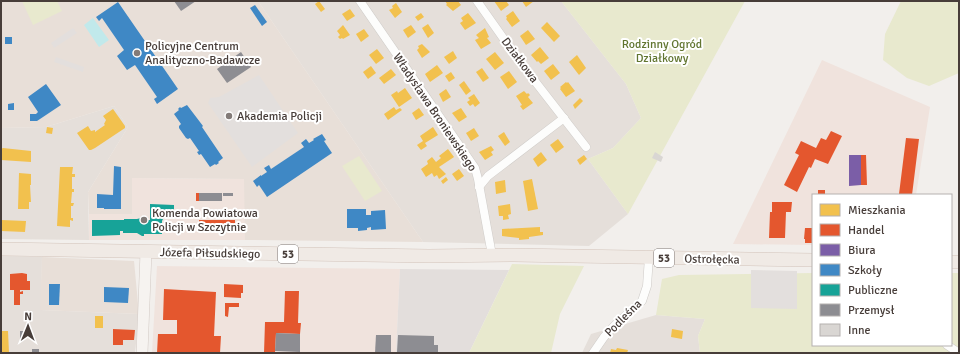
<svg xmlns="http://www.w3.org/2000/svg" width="960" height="354" font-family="Signika,sans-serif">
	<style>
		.residential { fill: #e5dfda }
		.commercial { fill: #f0e3dd }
		.industrial { fill: #e3dedc }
		.education { fill: #e8dfd8 }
		.green { fill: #e8e9ce }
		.parking { fill: #e3dfdd }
		.water { fill: #c1e9eb }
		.homes { fill: #f2c14e }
		.shops { fill: #e4572e }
		.offices { fill: #7b5ea7 }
		.schools { fill: #3f88c5 }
		.public { fill: #17a398 }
		.industry { fill: #8d8d92 }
		.building { fill: #d9d6d3 }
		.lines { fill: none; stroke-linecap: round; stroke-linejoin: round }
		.street-casing { stroke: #cecbc8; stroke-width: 9 }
		.secondary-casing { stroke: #d2cac5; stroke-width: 12 }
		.primary-casing { stroke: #d3c4bb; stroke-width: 14 }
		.street { stroke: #fdfdfc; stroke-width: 8 }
		.secondary { stroke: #f6f3f0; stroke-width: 11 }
		.primary { stroke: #f0eae5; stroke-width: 13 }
		.poi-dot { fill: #837b78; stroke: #fff; stroke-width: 1.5 }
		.labels { text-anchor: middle; stroke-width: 4; stroke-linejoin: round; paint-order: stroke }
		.shield { fill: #fff; stroke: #7e7774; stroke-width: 1 }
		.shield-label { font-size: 11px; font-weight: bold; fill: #473d39 }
		.park-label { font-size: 12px; fill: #617530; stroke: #fff }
		.poi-label { font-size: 12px; fill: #473d39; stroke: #fff; text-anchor: start }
		.street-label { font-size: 12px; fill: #473d39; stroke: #fff }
	</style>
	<rect width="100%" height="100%" fill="#f2efec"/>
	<!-- residential -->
	<g class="residential">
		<path d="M258,1H561L626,84L641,118L613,148L588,159L628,214L589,246L423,242Z"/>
		<path d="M114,106L128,127L88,192L89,240L1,239V128L46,127Z"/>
		<path d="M1,256L42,257L41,310L139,314L135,353H1Z"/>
		<path d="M656,315L705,319L698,336L700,353H582L591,334Z"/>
	</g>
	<!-- commercial -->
	<g class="commercial">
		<path d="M822,60L930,107L916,195H813V245L733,244Z"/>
		<path d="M131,178L245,179V240H89V214H132Z"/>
		<path d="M157,266L400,269L396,353H152Z"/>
	</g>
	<!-- industrial -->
	<path class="industrial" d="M400,269L509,270L469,353H396Z"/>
	<!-- education -->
	<g class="education">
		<path d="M1,1H258L423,242L245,240L244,179L132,178V214H89L88,192L128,127L114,106L46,127L1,128Z"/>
		<path d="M42,257L134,261L139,314L40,310Z"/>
	</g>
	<!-- green -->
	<g class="green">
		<path d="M22,1H57L62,11L33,25Z"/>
		<path d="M561,1H745L628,214L588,159L613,148L641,118L626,84Z"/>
		<path d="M901,1H959V73L929,86L907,78L883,60L885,34Z"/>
		<path d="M359,156L382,191L365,201L342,166Z"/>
		<path d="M512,264L584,266L560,314L551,353H469Z"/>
		<path d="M813,273V345H951V273H959V353H700L698,336L705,319L656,315L662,279L679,275Z"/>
	</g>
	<!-- parking -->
	<g class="parking">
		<path d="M73,28L77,33L54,48L51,43Z"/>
		<path d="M56,57L84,67L83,72L54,62Z"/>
		<path d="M259,75L298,133L252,167L208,103L210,98L219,97Z"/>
		<path d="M751,270L797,271V309L751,308Z"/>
	</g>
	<!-- water -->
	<path class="water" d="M93,18L109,40L99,47L84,25Z"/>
	<!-- homes -->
	<g class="homes">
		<path d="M319,1L325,9L321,12L315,4Z"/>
		<path d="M445,1H458L461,5L453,11L446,5L447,4Z"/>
		<path d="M494,1H506L509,5L501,11Z"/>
		<path d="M522,1H534L526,7Z"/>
		<path d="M396,3L402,12L395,18L389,10L393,8L392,6Z"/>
		<path d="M350,9L355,16L347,21L342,14Z"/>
		<path d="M513,11L520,21L512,27L506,19L507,18L506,16Z"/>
		<path d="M421,13L424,17L418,21L415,17Z"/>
		<path d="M468,13L476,23L465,30L460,23L463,21L461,18Z"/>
		<path d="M547,22L560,36L554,42L541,28Z"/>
		<path d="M428,24L434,33L428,38L422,28Z"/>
		<path d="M343,25L350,35L343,39L342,38L340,39L338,37L340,35L337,31Z"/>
		<path d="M411,25L416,32L408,38L403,30Z"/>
		<path d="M485,28L489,37L487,38L491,43L481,49L475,40L479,38L476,35Z"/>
		<path d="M364,29L369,36L361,42L356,34Z"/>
		<path d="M528,30L535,39L526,45L520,36Z"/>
		<path d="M422,44L430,52L422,58L417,50L419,48L418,46Z"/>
		<path d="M540,47L549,58L541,64L538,61L537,62L531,55Z"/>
		<path d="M377,49L384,58L376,64L369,55Z"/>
		<path d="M453,51L457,58L449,64L444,57Z"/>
		<path d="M495,52L504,63L495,70L486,59Z"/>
		<path d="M577,55L586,68L579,75L569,62Z"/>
		<path d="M553,64L560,73L551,80L544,71Z"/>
		<path d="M437,65L443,73L430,82L425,74Z"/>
		<path d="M371,66L376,73L368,79L363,72Z"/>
		<path d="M482,68L489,78L483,82L476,72Z"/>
		<path d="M391,69L396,75L384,84L379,78Z"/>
		<path d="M509,71L517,82L508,89L500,77Z"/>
		<path d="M451,72L455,78L449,82L445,76Z"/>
		<path d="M464,81L471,91L466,95L459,85Z"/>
		<path d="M566,82L567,83L568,82L575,91L566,97L560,89L561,88L560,87Z"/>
		<path d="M405,88L412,98L399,107L391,95L397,91L398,93Z"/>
		<path d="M446,89L451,97L443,102L439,94Z"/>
		<path d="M524,91L527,94L528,93L530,95L528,97L533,103L523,110L520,106L522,105L516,96Z"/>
		<path d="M474,94L480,103L475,107L473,104L470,106L467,102L470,100L468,98Z"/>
		<path d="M580,98L583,101L575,109L573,105Z"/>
		<path d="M394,107L396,110L400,108L402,110L388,120L384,114Z"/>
		<path d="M419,108L424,115L416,120L412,113Z"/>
		<path d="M461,108L467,117L459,122L452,113Z"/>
		<path d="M113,109L125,126V128L95,148L91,150H89L77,133L88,126L91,131L95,130V132L105,125L104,124L106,120L103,116Z"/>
		<path d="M47,127L53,128L52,134L46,133Z"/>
		<path d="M433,127L438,135L425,143L427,146L421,150L417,145L423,141L420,136Z"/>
		<path d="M474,128L479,136L471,141L466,133Z"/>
		<path d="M504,132L510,142L505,146L498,136Z"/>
		<path d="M558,139L564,147L556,153L550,145Z"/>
		<path d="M491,146L494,150L491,152L493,155L485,160L479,152Z"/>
		<path d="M3,148L31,151V162L1,160V149Z"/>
		<path d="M448,149L454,157L439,167L446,174L439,179L437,175L434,177L432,173L426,177L421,169L428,164L427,161L432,157L436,162L441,158L439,156Z"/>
		<path d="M541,152L547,160L538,167L533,159Z"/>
		<path d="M584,155L587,159L580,165L577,160Z"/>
		<path d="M60,167H73L72,174H75V177H72V189H74V192H72L71,203H74L73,206H71V218H73V221L70,220V227L57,226Z"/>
		<path d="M459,169L464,176L457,181L452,174Z"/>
		<path d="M19,173L31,174V185H30L31,202H29V209H18Z"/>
		<path d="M446,177L448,180L443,184L441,181Z"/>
		<path d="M532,179L538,209L528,211L523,181Z"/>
		<path d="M505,180L506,192L496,194L495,182Z"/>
		<path d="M510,204L511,214L508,215L509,219L503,220V216H499L498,206Z"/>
		<path d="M1,220L26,221L25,232L1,231Z"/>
		<path d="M540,227V232H543V235L529,237V239L519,240V238L502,236V229Z"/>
		<rect x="95" y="316" width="8" height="12"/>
		<path d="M672,329L683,331L682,339L671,337Z"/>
		<path d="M1,331H8L9,353H1Z"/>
		<path d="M617,348L628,350L627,353H610L611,349L616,350Z"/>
	</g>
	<!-- shops -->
	<g class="shops">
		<path d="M831,131L842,136L828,164L815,159L811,168L809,167L797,192L784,185L799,155L795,153L801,141L816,148L821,138L826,140Z"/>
		<path d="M906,138L919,139L912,195L899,194Z"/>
		<path d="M861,155H866L867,185H861Z"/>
		<rect x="818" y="190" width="7" height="5"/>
		<rect x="196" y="193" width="3" height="8"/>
		<path d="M772,202H792L791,212H786L785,238H769L770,212H772Z"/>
		<rect x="199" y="220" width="36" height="8"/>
		<path d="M805,228H813V243H805V239H804Z"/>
		<path d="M22,273L27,274V281H30V290H20V292L23,291V294H20V305H14V290H10V274Z"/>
		<path d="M224,284L243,285V293H241V298L224,297Z"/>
		<path d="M164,289L216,292L214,336H221L220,353H157L158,334H177V320H163Z"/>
		<path d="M285,291H299L298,323H301L300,334L276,333L275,353H264L265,322H284Z"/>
		<path d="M225,303H239V307H229L228,317L225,316Z"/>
		<path d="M113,329L135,330L134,340H123V345H113Z"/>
	</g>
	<!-- offices -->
	<path class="offices" d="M849,155H861V185L849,186Z"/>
	<!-- schools -->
	<g class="schools">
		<path d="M118,2L178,89L157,104L154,99L157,97L135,65L127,70L117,56L124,50L102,18L99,21L96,17Z"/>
		<path d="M255,5L267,22L262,26L250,8Z"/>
		<rect x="5" y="37" width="7" height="7"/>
		<path d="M46,84L61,105L37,121H30V114H36L38,112L28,97Z"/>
		<path d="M14,103V110H8V104Z"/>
		<path d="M187,105L203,126L202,127L223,158L218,162L219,163L216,165L215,164L210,167L201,154L199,155L197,152L199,151L190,138L188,139L186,138L179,128V126L181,124L174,114L179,110L178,109L180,107L181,108Z"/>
		<path d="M322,134L326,140L324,141L332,153L267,197L259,185L257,187L253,181L261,175V176L267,172L264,168L269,165L271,169L304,147L301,143L306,139L309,143L314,140L313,139Z"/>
		<path d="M114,166L121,167V209H104V208H97V194L113,195Z"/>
		<path d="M347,209H366V215H371V211L385,210L386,229L371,230V227L367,228V230L358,231V228H347Z"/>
		<path d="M49,284H60L59,305H49Z"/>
		<path d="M104,287L129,288L128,303L104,302Z"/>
	</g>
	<!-- public -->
	<path class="public" d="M150,204L174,205V217H164L162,221V234H144V236H142L137,233H123V231H120V235L92,236V220H124V219H137L141,218H145V220H150Z"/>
	<!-- industry -->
	<g class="industry">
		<path d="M174,1H196L181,11Z"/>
		<path d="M241,52L251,67L227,83L217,69Z"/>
		<rect x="199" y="193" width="23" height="8"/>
		<rect x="223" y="193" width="10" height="3"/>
		<path d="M20,331H27L26,339H20Z"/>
		<path d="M276,333L300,334V352L275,351Z"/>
		<path d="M376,335H391V353H375Z"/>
		<path d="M398,335L434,336V345H438V352H397Z"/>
		<rect x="32" y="349" width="7" height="4"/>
	</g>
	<!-- building -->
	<path class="building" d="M655,152L663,157L661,162L652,158Z"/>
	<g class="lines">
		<!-- street casing -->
		<g class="street-casing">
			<g id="street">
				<path d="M360,1L475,168L478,179L492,255"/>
				<path d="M477,1L520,62L586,147"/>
				<path d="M479,187L488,176L564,118"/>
				<path d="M947,345L959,353"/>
				<path d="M593,353L604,337L615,325L642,301L647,286L649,257"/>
			</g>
		</g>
		<!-- secondary casing -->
		<g class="secondary-casing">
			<path id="secondary" d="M142,353L146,252"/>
		</g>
		<!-- primary casing -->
		<g class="primary-casing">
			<g id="primary">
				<path d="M1,249L429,256L514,255L813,260"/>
				<path d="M951,262H959"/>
			</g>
		</g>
		<!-- street -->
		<use href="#street" class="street"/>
		<!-- secondary -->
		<use href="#secondary" class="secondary"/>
		<!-- primary -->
		<use href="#primary" class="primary"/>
	</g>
	<!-- markers -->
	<g class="poi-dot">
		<circle cx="137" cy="53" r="4"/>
		<circle cx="229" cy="116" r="4"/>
		<circle cx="144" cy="220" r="4"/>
	</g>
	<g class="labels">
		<!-- shield labels -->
		<g class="shield">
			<rect x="278" y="245" width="20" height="18" rx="3"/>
			<rect x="654" y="249" width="20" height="18" rx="3"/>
		</g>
		<g class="shield-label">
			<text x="288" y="258">53</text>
			<text x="664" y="262">53</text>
		</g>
		<!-- park labels -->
		<g class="park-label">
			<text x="662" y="48">Rodzinny Ogród<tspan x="662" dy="14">Działkowy</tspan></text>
		</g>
		<!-- poi labels -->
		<g class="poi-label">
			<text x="145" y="50">Policyjne Centrum<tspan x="145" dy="14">Analityczno-Badawcze</tspan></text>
			<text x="237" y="120">Akademia Policji</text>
			<text x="152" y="217">Komenda Powiatowa<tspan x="152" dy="14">Policji w Szczytnie</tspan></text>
		</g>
		<!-- street labels -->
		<g class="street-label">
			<text transform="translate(520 60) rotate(53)" y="4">Działkowa</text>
			<text transform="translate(435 112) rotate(56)" y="4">Władysława Broniewskiego</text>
			<text transform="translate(210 253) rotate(1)" y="4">Józefa Piłsudskiego</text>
			<text transform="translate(712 259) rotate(1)" y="4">Ostrołęcka</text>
			<text transform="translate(623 318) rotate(-45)" y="4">Podleśna</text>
		</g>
	</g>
	<!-- border -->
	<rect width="960" height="354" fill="none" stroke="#473d39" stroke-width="4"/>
	<!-- legend -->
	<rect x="812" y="194" width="140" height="152" fill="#ffffff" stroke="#b5b1b0"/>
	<rect x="820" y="204" width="20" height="12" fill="#f2c14e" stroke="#b5b1b0"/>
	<text x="848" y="214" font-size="12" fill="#473d39">Mieszkania</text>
	<rect x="820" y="224" width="20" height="12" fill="#e4572e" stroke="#b5b1b0"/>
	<text x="848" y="234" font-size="12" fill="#473d39">Handel</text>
	<rect x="820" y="244" width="20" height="12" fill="#7b5ea7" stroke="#b5b1b0"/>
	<text x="848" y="254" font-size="12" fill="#473d39">Biura</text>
	<rect x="820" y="264" width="20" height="12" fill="#3f88c5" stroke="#b5b1b0"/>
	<text x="848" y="274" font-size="12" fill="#473d39">Szkoły</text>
	<rect x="820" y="284" width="20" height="12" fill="#17a398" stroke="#b5b1b0"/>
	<text x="848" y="294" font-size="12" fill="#473d39">Publiczne</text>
	<rect x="820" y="304" width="20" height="12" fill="#8d8d92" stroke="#b5b1b0"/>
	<text x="848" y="314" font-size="12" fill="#473d39">Przemysł</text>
	<rect x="820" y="324" width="20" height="12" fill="#d9d6d3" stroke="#b5b1b0"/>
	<text x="848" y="334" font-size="12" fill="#473d39">Inne</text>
	<!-- north arrow -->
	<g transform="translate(28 326) rotate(1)" stroke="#ffffff" stroke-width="3" paint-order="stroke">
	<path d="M0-3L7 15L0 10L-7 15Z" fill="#473d39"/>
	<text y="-6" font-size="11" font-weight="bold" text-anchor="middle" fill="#473d39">N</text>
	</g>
</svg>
